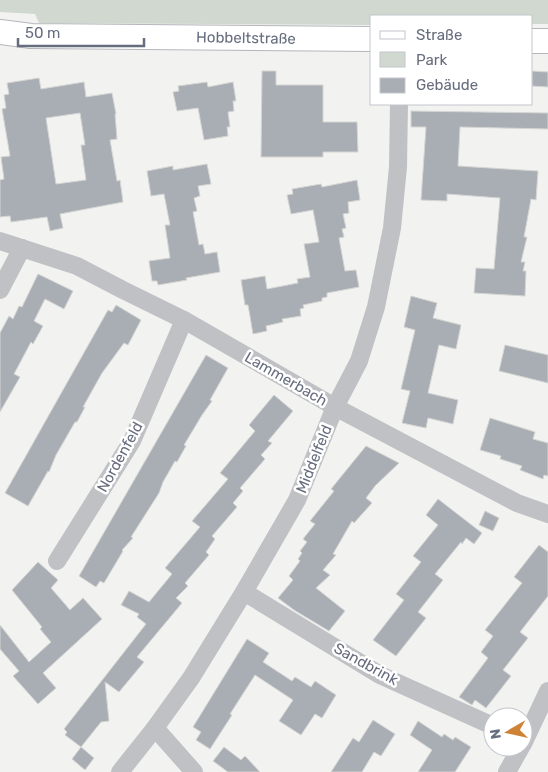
<svg xmlns="http://www.w3.org/2000/svg" width="548" height="772" font-family="Rubik,sans-serif">
	<style>
		.green { fill: #d1d8cf }
		.building { fill: #a9adb4; stroke: #d4d5d3; fill-rule: evenodd }
		.lines { fill: none; stroke-linecap: round; stroke-linejoin: round }
		.secondary-casing { stroke: #b4b6bc; stroke-width: 26 }
		.street { stroke: #c0c1c5; stroke-width: 18 }
		.secondary { stroke: #fff; stroke-width: 24 }
		.labels { text-anchor: middle; stroke-width: 5; stroke-linejoin: round; paint-order: stroke }
		.street-label { font-size: 15px; fill: #666d7e; stroke: #fff }
	</style>
	<rect width="100%" height="100%" fill="#f2f3f0"/>
	<!-- green -->
	<path class="green" d="M0,0H548V24H532V16H372V25L39,23L35,14L0,12Z"/>
	<!-- building -->
	<g class="building">
		<path d="M262,71H276V85H323V122H357L358,152H323V157H261Z"/>
		<path d="M532,71L548,72V87L532,86Z"/>
		<path d="M39,78L41,89L84,82L86,97L112,93L116,114H115L117,139L110,140L117,181L120,180L123,202L60,214L63,228L50,231L47,217L11,222L10,216L0,217V180L4,179L1,157L10,156L2,109L6,108L4,95L9,94L7,83ZM80,113L85,145H81L86,180L56,184L46,118Z"/>
		<path d="M207,82L208,87L233,82L236,101H233L234,111L228,112L230,127H227L228,136L204,140L198,108L177,111L173,92L179,91L178,86Z"/>
		<path d="M411,111L548,113V129L460,127L458,166L538,171L536,200L531,199L524,237H527L521,262H525L523,271H526L525,296L474,293L476,268L494,269L500,198L447,194V201L421,200L426,127H411Z"/>
		<path d="M207,164L211,184L198,186L200,196L194,198L197,211L193,212L199,245L203,244L205,254L217,252L220,272L186,278L187,280L158,285L157,281H152L149,261L170,258L165,225H170L164,194L151,196L147,171L173,166V170Z"/>
		<path d="M357,180L360,200L348,202L349,213L343,214L346,228L342,229L344,237L339,238L345,271L356,270L359,287L327,293V297L322,298V301L303,305L304,308L300,309L301,316L282,319L283,322L266,326L267,331L253,334L248,305H245L241,280L265,276L267,289L298,283L297,279L310,277L304,244L319,242L313,210L291,214L287,195L293,194L292,189L321,184L322,187Z"/>
		<path d="M38,274L73,291L64,309L45,299L34,321L43,326L33,344L31,342L14,374L20,377L0,412V333L9,316L13,319L19,306L22,307Z"/>
		<path d="M411,296L437,303L433,318L461,325L456,349L439,345L428,393L458,400L453,424L428,418L426,428L402,423L410,391L401,389L415,330L404,327Z"/>
		<path d="M116,305L141,320L128,345L124,343L102,373L83,407H85L77,422H75L56,455L49,472L48,471L28,506L5,493L108,310L112,312Z"/>
		<path d="M505,345L548,355V383L499,371Z"/>
		<path d="M206,355L228,368L210,400L212,401L202,415L184,445L186,446L177,462L175,461L163,482L159,493L131,537L133,538L122,550L123,551L104,583L100,581L96,587L79,576Z"/>
		<path d="M274,395L293,411L268,441L272,443L261,455L265,459L240,488L243,491L233,503L237,507L212,536L215,539L206,552L209,555L185,583L188,586L176,598L182,603L137,657L144,662L119,692L105,682L109,721L101,722L81,747L65,735L67,732L64,729L146,624L137,617L139,614L121,605L129,591L149,602L172,574L165,568L200,527L192,521L228,479L220,473L255,431L249,425Z"/>
		<path d="M490,418L535,432L533,439L548,443V476L544,475L543,479L520,470L522,466L500,459L501,456L480,450Z"/>
		<path d="M366,446L399,463L375,486L366,498L372,503L354,523L352,521L333,554L336,555L323,570L330,575L316,588L345,611L329,631L294,610L278,598L293,580L289,576L300,561L298,559L302,553L300,551L307,542L303,539L315,524L310,521L334,491L331,489Z"/>
		<path d="M438,499L482,533L474,544L466,538L462,544L461,542L435,574L443,580L418,612L426,618L396,656L373,640L404,600L396,594L421,562L413,556L438,525L426,515Z"/>
		<path d="M485,511L499,518L493,531L479,525Z"/>
		<path d="M539,545L548,552V596L520,632L528,638L503,670L511,676L486,708L475,700L472,705L459,697L488,658L481,652L493,636L485,630L522,583L514,577Z"/>
		<path d="M38,562L58,580L51,588L70,610L83,598L102,619L43,673L56,688L38,704L13,676L19,671L0,649V625L29,662L51,642L40,629L42,627L12,590Z"/>
		<path d="M247,639L269,653L263,662L292,681L295,677L311,687L315,681L336,695L322,718L315,714L301,735L279,721L293,700L255,675L230,714L232,715L210,749L196,740L201,732L193,727Z"/>
		<path d="M373,720L395,734L381,756L374,752L362,772H331L353,738L359,742Z"/>
		<path d="M418,721L442,737L444,734L453,740L455,737L471,747L455,772H418L432,750L410,735Z"/>
		<path d="M81,747L94,758L85,770L72,759Z"/>
		<path d="M224,747L241,760L245,756L260,772H228L213,761Z"/>
	</g>
	<g class="lines">
		<!-- secondary casing -->
		<g class="secondary-casing">
			<g id="secondary">
				<path d="M0,32L31,36L372,39"/>
				<path d="M532,41H548"/>
			</g>
		</g>
		<!-- street -->
		<g class="street">
			<path d="M0,241L77,266L123,290L184,320L335,407L517,503L548,514"/>
			<path d="M0,290L22,248"/>
			<path d="M57,561L132,441L184,320"/>
			<path d="M244,592L380,675L493,726"/>
			<path d="M155,728L194,772"/>
			<path d="M523,744L548,691"/>
			<path d="M120,772L155,728L191,678L244,592L297,500L335,407L359,361L376,307L392,228L398,167L399,104"/>
			<path d="M507,772L521,747"/>
		</g>
		<!-- secondary -->
		<use href="#secondary" class="secondary"/>
	</g>
	<g class="labels">
		<!-- street labels -->
		<g class="street-label">
			<text transform="translate(246 38) rotate(1)" y="5">Hobbeltstraße</text>
			<text transform="translate(286 379) rotate(30)" y="5">Lammerbach</text>
			<text transform="translate(120 457) rotate(-61)" y="5">Nordenfeld</text>
			<text transform="translate(314 459) rotate(-68)" y="5">Middelfeld</text>
			<text transform="translate(366 664) rotate(29)" y="5">Sandbrink</text>
		</g>
	</g>
	<!-- legend -->
	<rect x="370" y="15" width="162" height="90" fill="#ffffff" stroke="#c2c5cb"/>
	<rect x="380" y="31" width="25" height="8" fill="#ffffff" stroke="#c2c5cb"/>
	<text x="416" y="40" font-size="15" fill="#666d7e">Straße</text>
	<rect x="380" y="52" width="25" height="15" fill="#d1d8cf" stroke="#c2c5cb"/>
	<text x="416" y="65" font-size="15" fill="#666d7e">Park</text>
	<rect x="380" y="78" width="25" height="15" fill="#a9adb4" stroke="#c2c5cb"/>
	<text x="416" y="90" font-size="15" fill="#666d7e">Gebäude</text>
	<!-- north arrow -->
	<g transform="translate(508 732) rotate(261)"><circle r="24" fill="#ffffff" stroke="#c2c5cb"/>
	<path d="M0-4L9 19L0 12L-9 19Z" fill="#cf8134"/>
	<text y="-8" font-size="14" font-weight="bold" text-anchor="middle" fill="#666d7e">N</text>
	</g>
	<!-- scale -->
	<path d="M18 38v8h126v-8" fill="none" stroke="#666d7e" stroke-width="2.5"/>
	<text x="25" y="38" font-size="15" fill="#666d7e" stroke="#ffffff" stroke-width="4" paint-order="stroke">50 m</text>
</svg>
